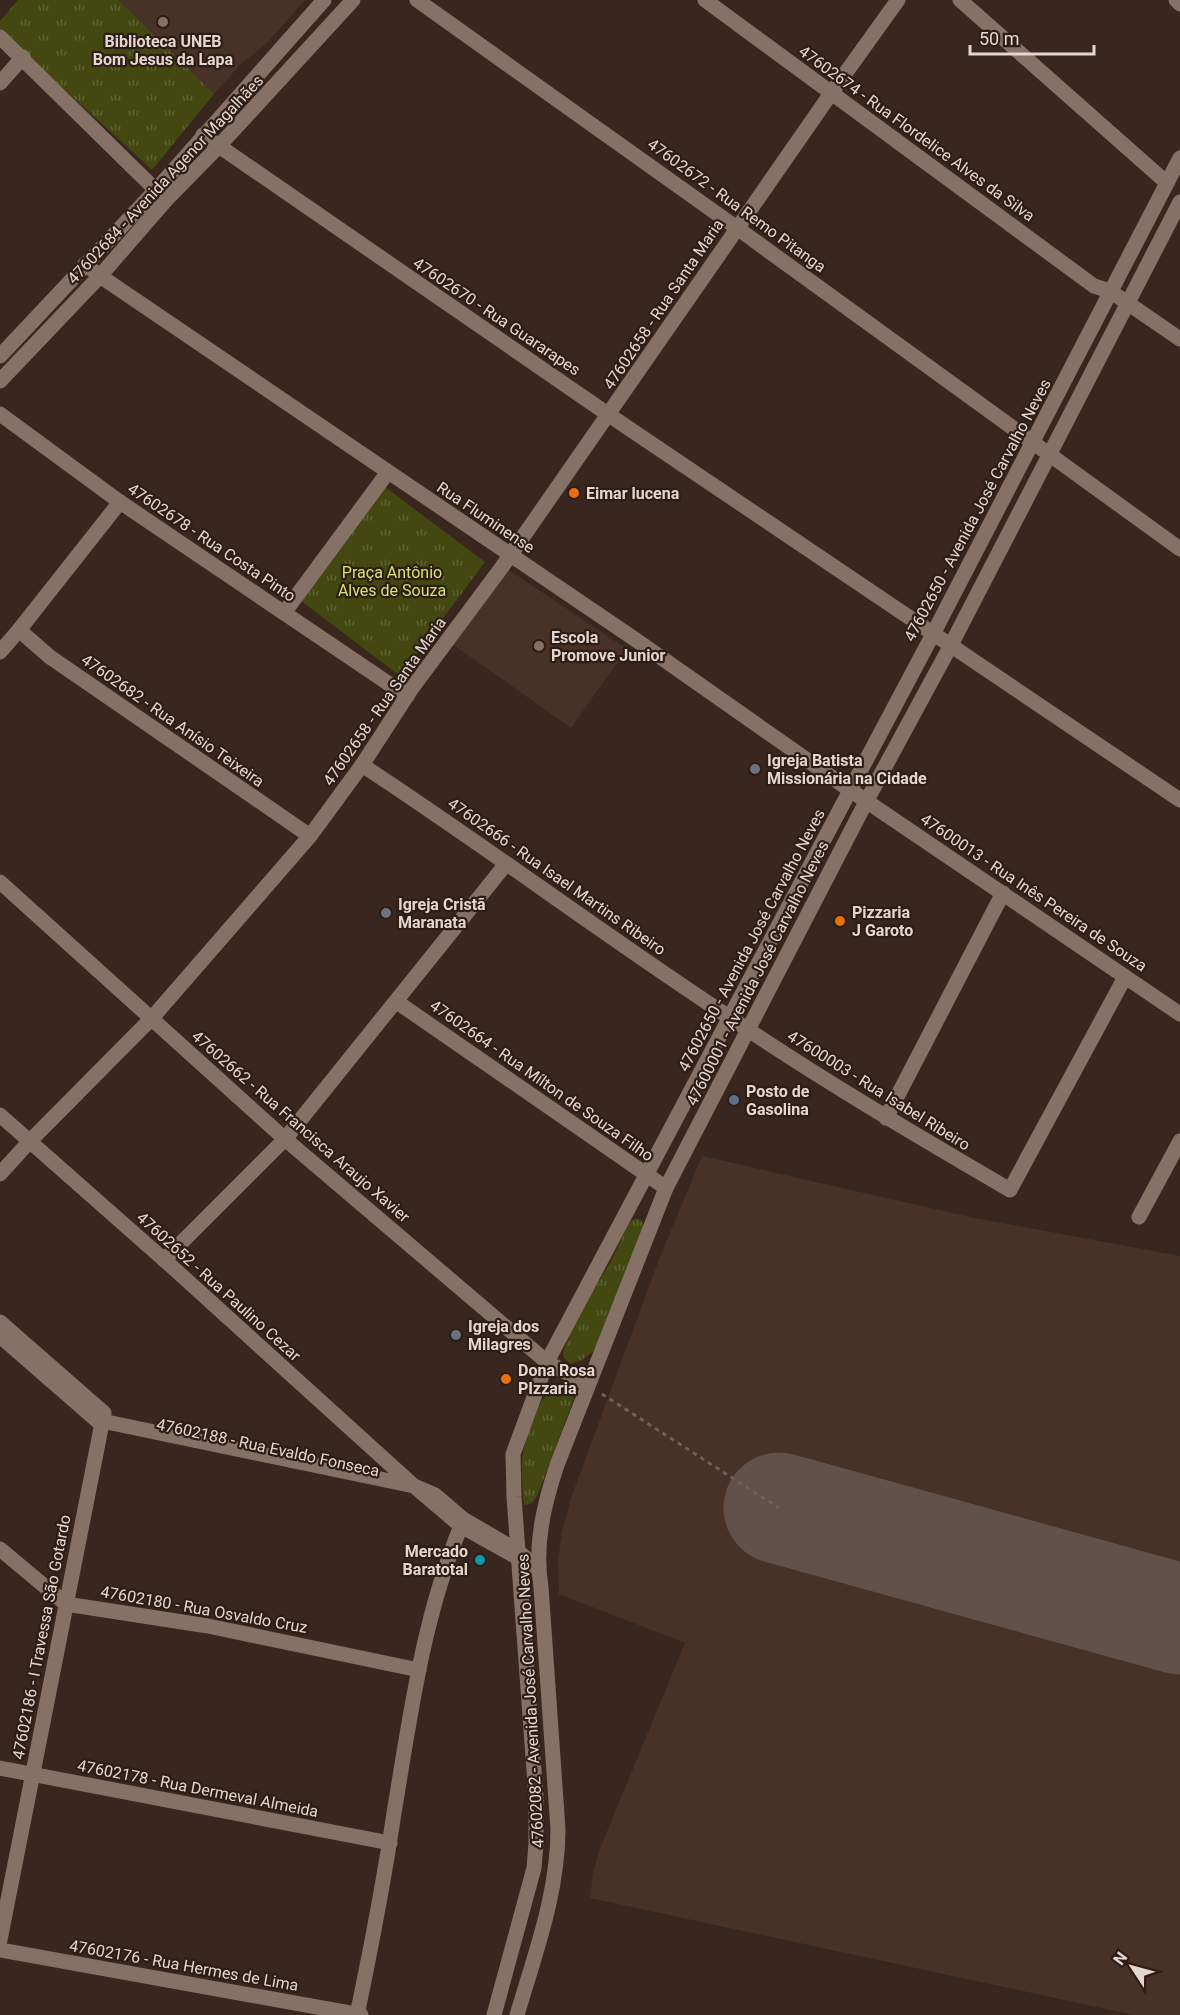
<svg xmlns="http://www.w3.org/2000/svg" width="1180" height="2015" font-family="Roboto,sans-serif">
	<style>
		.built { fill: #483126 }
		.park { fill: url(#park-tufts) }
		.lines { fill: none; stroke-linecap: round; stroke-linejoin: round }
		.runway { stroke: #62504a; stroke-width: 111 }
		.path { stroke: #706059; stroke-width: 3; stroke-dasharray: 4.5 4.5; stroke-linecap: butt }
		.minor { stroke: #867167; stroke-width: 15 }
		.tertiary { stroke: #867167; stroke-width: 15 }
		.secondary { stroke: #867167; stroke-width: 15 }
		.education-dot { fill: #8d6e63; stroke: #2e1d15; stroke-width: 2 }
		.food-dot { fill: #e8710a; stroke: #2e1d15; stroke-width: 2 }
		.worship-dot { fill: #6b7280; stroke: #2e1d15; stroke-width: 2 }
		.service-dot { fill: #5c6f8a; stroke: #2e1d15; stroke-width: 2 }
		.culture-dot { fill: #0f9aa8; stroke: #2e1d15; stroke-width: 2 }
		.labels { text-anchor: middle; stroke-width: 4.5; stroke-linejoin: round; paint-order: stroke }
		.poi-label { font-size: 16px; font-weight: bold; fill: #e3d6d1; stroke: #2e1d15; text-anchor: start }
		.street-label { font-size: 16px; fill: #e3d6d1; stroke: #2e1d15 }
		.park-label { font-size: 16px; fill: #d5e36f; stroke: #2e1d15 }
	</style>
	<defs>
		<pattern id="park-tufts" width="24" height="20" patternUnits="userSpaceOnUse" patternTransform="scale(1.5)"><rect width="24" height="20" fill="#424810"/><path d="M3 7l-1-3M5 7V3M7 7l1-3M15 17l-1-3M17 17v-4M19 17l1-3" fill="none" stroke="#5d6232"/></pattern>
	</defs>
	<rect width="100%" height="100%" fill="#39271f"/>
	<!-- built -->
	<g class="built">
		<path d="M119,0H305L267,43L242,63L214,94Z"/>
		<path d="M509,570L627,649L571,728L451,643Z"/>
		<path d="M702,1156L970,1217L1180,1256V2015H1134L590,1898L593,1872L601,1846L685,1643L559,1594L558,1561L562,1531L571,1498L660,1257Z"/>
	</g>
	<!-- park -->
	<g class="park">
		<path d="M18,0H119L214,94L152,170L0,30V21Z"/>
		<path d="M385,487L485,562L400,676L300,600Z"/>
		<path d="M634,1219L641,1220L644,1226L595,1350L582,1360L570,1364L564,1358L563,1352L578,1315L610,1263L629,1223Z"/>
		<path d="M553,1388L572,1393L574,1398L538,1494C534,1501 532,1505 524,1505C523,1491 521,1476 522,1462C524,1438 534,1405 553,1388Z"/>
	</g>
	<g class="lines">
		<!-- runway -->
		<path class="runway" d="M779,1508L1180,1619"/>
		<!-- path -->
		<path class="path" d="M602,1394L779,1508"/>
		<!-- minor -->
		<g class="minor">
			<path d="M417,0L737,228L1180,549"/>
			<path d="M960,0L1167,183"/>
			<path d="M1176,0L1180,4"/>
			<path d="M0,37L165,199"/>
			<path d="M0,83L23,57"/>
			<path d="M203,135L609,415L1180,800"/>
			<path d="M85,264L100,276L636,640L850,790L1180,1014"/>
			<path d="M0,414L120,502L407,696"/>
			<path d="M284,613L388,472"/>
			<path d="M19,630L50,657L310,836"/>
			<path d="M0,652L19,630L120,502"/>
			<path d="M362,765C487,847 607,937 732,1019C822,1080 916,1135 1010,1190L1125,977"/>
			<path d="M0,882L285,1139L547,1362L587,1384"/>
			<path d="M397,1002L666,1188"/>
			<path d="M0,1115L170,1265L414,1486L461,1526L538,1569L518,1551L463,1519L435,1495L414,1486L102,1421"/>
			<path d="M886,1118L1003,893"/>
			<path d="M0,1174L29,1142L152,1018L310,836L362,765L412,688L502,567L832,92L898,0"/>
			<path d="M1139,1217L1180,1141"/>
			<path d="M164,1260L285,1139L506,864"/>
			<path d="M0,1322L104,1413L0,1940"/>
			<path d="M0,1336L101,1424"/>
			<path d="M0,1549L66,1604L208,1626L419,1670"/>
			<path d="M0,1768L390,1843"/>
			<path d="M0,1950L361,2015"/>
			<path d="M357,2015C371,1948 384,1881 394,1813C410,1717 423,1617 461,1526"/>
		</g>
		<!-- tertiary -->
		<g class="tertiary">
			<path d="M705,0L1094,286L1110,291L1180,339"/>
			<path d="M494,2015L534,1868L536,1844V1798L514,1497L513,1454L547,1362L933,634L1180,158"/>
			<path d="M517,2015C535,1954 558,1893 558,1829L541,1587C534,1545 544,1504 557,1465L666,1188L867,800L951,645L1180,202"/>
		</g>
		<!-- secondary -->
		<g class="secondary">
			<path d="M0,356L156,190L324,0"/>
			<path d="M0,381L100,276L166,200L218,147L353,0"/>
		</g>
	</g>
	<!-- markers -->
	<g class="education-dot">
		<circle cx="163" cy="22" r="6"/>
		<circle cx="539" cy="646" r="6"/>
	</g>
	<g class="food-dot">
		<circle cx="574" cy="493" r="6"/>
		<circle cx="840" cy="921" r="6"/>
		<circle cx="506" cy="1379" r="6"/>
	</g>
	<g class="worship-dot">
		<circle cx="755" cy="769" r="6"/>
		<circle cx="386" cy="913" r="6"/>
		<circle cx="456" cy="1335" r="6"/>
	</g>
	<circle class="service-dot" cx="734" cy="1100" r="6"/>
	<circle class="culture-dot" cx="480" cy="1560" r="6"/>
	<g class="labels">
		<!-- poi labels -->
		<g class="poi-label">
			<text x="163" y="47" text-anchor="middle">Biblioteca UNEB<tspan x="163" dy="18">Bom Jesus da Lapa</tspan></text>
			<text x="586" y="499">Eimar lucena</text>
			<text x="551" y="643">Escola<tspan x="551" dy="18">Promove Junior</tspan></text>
			<text x="767" y="766">Igreja Batista<tspan x="767" dy="18">Missionária na Cidade</tspan></text>
			<text x="398" y="910">Igreja Cristã<tspan x="398" dy="18">Maranata</tspan></text>
			<text x="852" y="918">Pizzaria<tspan x="852" dy="18">J Garoto</tspan></text>
			<text x="746" y="1097">Posto de<tspan x="746" dy="18">Gasolina</tspan></text>
			<text x="468" y="1332">Igreja dos<tspan x="468" dy="18">Milagres</tspan></text>
			<text x="518" y="1376">Dona Rosa<tspan x="518" dy="18">PIzzaria</tspan></text>
			<text x="468" y="1557" text-anchor="end">Mercado<tspan x="468" dy="18">Baratotal</tspan></text>
		</g>
		<!-- street labels -->
		<g class="street-label">
			<text transform="translate(917 133) rotate(36)" y="6">47602674 - Rua Flordelice Alves da Silva</text>
			<text transform="translate(165 179) rotate(-47)" y="6">47602684 - Avenida Agenor Magalhães</text>
			<text transform="translate(737 205) rotate(36)" y="6">47602672 - Rua Remo Pitanga</text>
			<text transform="translate(663 304) rotate(-56)" y="6">47602658 - Rua Santa Maria</text>
			<text transform="translate(497 316) rotate(34)" y="6">47602670 - Rua Guararapes</text>
			<text transform="translate(977 510) rotate(-62)" y="6">47602650 - Avenida José Carvalho Neves</text>
			<text transform="translate(486 517) rotate(34)" y="6">Rua Fluminense</text>
			<text transform="translate(212 542) rotate(34)" y="6">47602678 - Rua Costa Pinto</text>
			<text transform="translate(384 701) rotate(-55)" y="6">47602658 - Rua Santa Maria</text>
			<text transform="translate(173 720) rotate(35)" y="6">47602682 - Rua Anísio Teixeira</text>
			<text transform="translate(557 876) rotate(35)" y="6">47602666 - Rua Isael Martins Ribeiro</text>
			<text transform="translate(1034 892) rotate(34)" y="6">47600013 - Rua Inês Pereira de Souza</text>
			<text transform="translate(751 940) rotate(-62)" y="6">47602650 - Avenida José Carvalho Neves</text>
			<text transform="translate(757 973) rotate(-63)" y="6">47600001 - Avenida José Carvalho Neves</text>
			<text transform="translate(542 1080) rotate(35)" y="6">47602664 - Rua Mílton de Souza Filho</text>
			<text transform="translate(879 1090) rotate(32)" y="6">47600003 - Rua Isabel Ribeiro</text>
			<text transform="translate(301 1126) rotate(41)" y="6">47602662 - Rua Francisca Araujo Xavier</text>
			<text transform="translate(219 1286) rotate(42)" y="6">47602652 - Rua Paulino Cezar</text>
			<text transform="translate(268 1447) rotate(12)" y="6">47602188 - Rua Evaldo Fonseca</text>
			<text transform="translate(204 1609) rotate(10)" y="6">47602180 - Rua Osvaldo Cruz</text>
			<text transform="translate(41 1637) rotate(-79)" y="6">47602186 - I Travessa São Gotardo</text>
			<text transform="translate(530 1701) rotate(-93)" y="6">47602082 - Avenida José Carvalho Neves</text>
			<text transform="translate(198 1788) rotate(11)" y="6">47602178 - Rua Dermeval Almeida</text>
			<text transform="translate(184 1965) rotate(10)" y="6">47602176 - Rua Hermes de Lima</text>
		</g>
		<!-- park labels -->
		<g class="park-label">
			<text x="392" y="578">Praça Antônio<tspan x="392" dy="18">Alves de Souza</tspan></text>
		</g>
	</g>
	<!-- north arrow -->
	<g transform="translate(1132 1967) rotate(306)" stroke="#2e1d15" stroke-width="4.5" paint-order="stroke">
	<path d="M0-4.5L10 22L0 15L-10 22Z" fill="#e3d6d1"/>
	<text y="-9" font-size="16" font-weight="bold" text-anchor="middle" fill="#e3d6d1">N</text>
	</g>
	<!-- scale -->
	<path d="M970 45v9h124v-9" fill="none" stroke="#e3d6d1" stroke-width="3"/>
	<text x="979" y="45" font-size="18" fill="#e3d6d1" stroke="#2e1d15" stroke-width="4.5" paint-order="stroke">50 m</text>
</svg>
